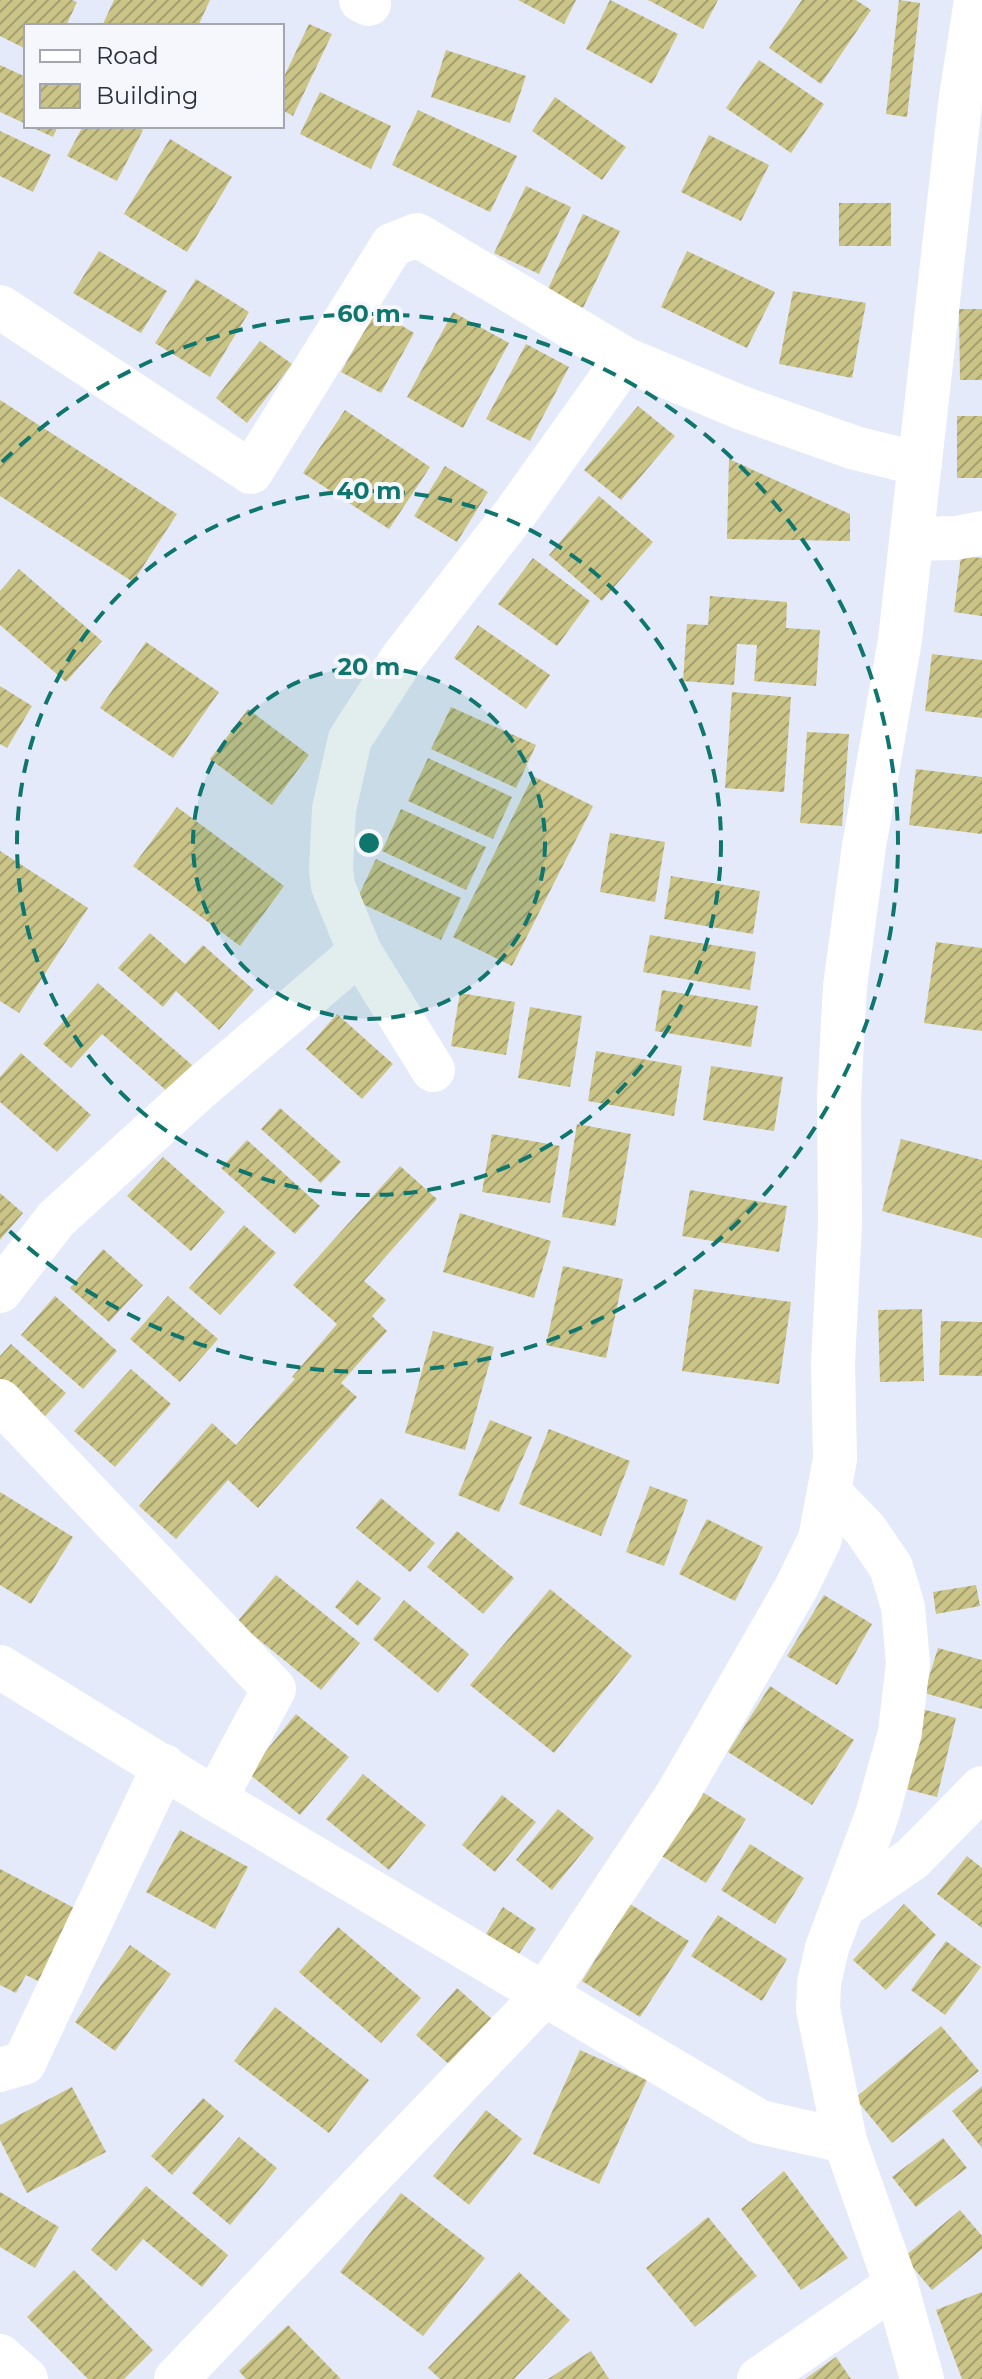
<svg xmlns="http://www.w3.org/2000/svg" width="982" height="2379" font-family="Montserrat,sans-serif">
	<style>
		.building { fill: url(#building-hatch) }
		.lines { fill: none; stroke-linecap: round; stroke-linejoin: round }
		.minor { stroke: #fff; stroke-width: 44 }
		.ring { fill: none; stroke: #0f766e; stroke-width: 4; stroke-dasharray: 14 10 }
		.centre { fill: #0f766e; stroke: #f5f7fd; stroke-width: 4 }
		.ring-label { font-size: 24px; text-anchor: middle; font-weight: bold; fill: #0f766e; stroke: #f5f7fd; stroke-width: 8; stroke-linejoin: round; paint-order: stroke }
	</style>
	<defs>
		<pattern id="building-hatch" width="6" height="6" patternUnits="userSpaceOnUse" patternTransform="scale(2)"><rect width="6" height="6" fill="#cbc487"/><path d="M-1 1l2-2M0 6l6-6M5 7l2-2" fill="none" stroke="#a5a06f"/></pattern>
	</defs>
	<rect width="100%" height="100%" fill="#e4eafa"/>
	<!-- building -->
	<g class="building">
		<path d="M0,0H72L77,2L66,26H26V49L0,36Z"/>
		<path d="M114,0H210L198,26H102Z"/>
		<path d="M518,0H576L564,24Z"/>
		<path d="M610,0L678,34L652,84L586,49Z"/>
		<path d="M648,0H718L703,29Z"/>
		<path d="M802,0H856L871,10L821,84L769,48Z"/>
		<path d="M899,0L920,3L907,117L886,114Z"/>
		<path d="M309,24L332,34L293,116L282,110V81Z"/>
		<path d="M446,50L526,76L510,123L431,97Z"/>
		<path d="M759,60L824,104L791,153L726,108Z"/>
		<path d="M0,65L26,77V124L0,112Z"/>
		<path d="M320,92L391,126L371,169L300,134Z"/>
		<path d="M555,97L626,147L602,180L532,131Z"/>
		<path d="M418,110L517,156L490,212L392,165Z"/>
		<path d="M29,126H58L53,137Z"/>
		<path d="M83,126H135L143,130L117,181L67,156Z"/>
		<path d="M0,131L51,155L33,192L0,176Z"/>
		<path d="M709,135L769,165L741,221L681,192Z"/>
		<path d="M170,139L232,177L187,252L124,214Z"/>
		<path d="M526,186L571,207L539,274L494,253Z"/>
		<rect x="839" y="203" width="52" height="43"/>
		<path d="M583,214L620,231L583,308L547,291Z"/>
		<path d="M99,251L167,291L141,333L73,293Z"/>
		<path d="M687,251L775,292L747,348L661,307Z"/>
		<path d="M196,279L249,312L210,377L155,343Z"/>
		<path d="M793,291L866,303L852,378L779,364Z"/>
		<path d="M959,309H982V380H960Z"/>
		<path d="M376,310L414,333L381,393L341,372Z"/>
		<path d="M453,312L509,343L463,428L407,397Z"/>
		<path d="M260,341L292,364L247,423L216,398Z"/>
		<path d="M526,344L569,367L530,441L486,419Z"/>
		<path d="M0,400L177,514L133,582L0,496Z"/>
		<path d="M638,406L675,436L621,500L584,470Z"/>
		<path d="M345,410L430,467L389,529L303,473Z"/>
		<rect x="957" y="416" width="25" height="62"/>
		<path d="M729,459L850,514V541L727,539Z"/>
		<path d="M445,466L488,492L457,542L414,516Z"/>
		<path d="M599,496L653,542L602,601L549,555Z"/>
		<path d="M961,556L982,558V616L954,612Z"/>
		<path d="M533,558L590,601L557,646L498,604Z"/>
		<path d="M19,569L102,641L66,682L0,625V591Z"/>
		<path d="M710,596L787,602L786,628L820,630L816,686L754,681L757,645L737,644L734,685L683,681L687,624L708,625Z"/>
		<path d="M478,625L550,675L526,709L454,658Z"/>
		<path d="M146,642L219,692L173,758L100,708Z"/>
		<path d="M932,654L982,660V718L925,711Z"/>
		<path d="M0,686L32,706L7,748L0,744Z"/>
		<path d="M732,692L791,697L784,792L725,788Z"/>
		<path d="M451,707L536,745L516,788L431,749Z"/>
		<path d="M248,709L309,755L272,805L210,759Z"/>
		<path d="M807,732L849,734L842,826L800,823Z"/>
		<path d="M428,758L512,797L493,839L408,801Z"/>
		<path d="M916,769L982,777V834L909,825Z"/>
		<path d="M533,776L593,806L512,966L453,937Z"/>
		<path d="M177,807L284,886L240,946L133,866Z"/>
		<path d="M401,809L486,847L466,890L382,851Z"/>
		<path d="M610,833L665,842L655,902L600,892Z"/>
		<path d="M0,851L88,908L19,1013L0,1001Z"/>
		<path d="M376,859L461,898L441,940L356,901Z"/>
		<path d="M671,876L760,891L753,934L664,919Z"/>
		<path d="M150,933L185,964L203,945L254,990L219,1030L176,991L163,1007L118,968Z"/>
		<path d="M650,935L756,952L750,990L643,972Z"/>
		<path d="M936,942L982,948V1031L924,1023Z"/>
		<path d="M98,983L192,1065L168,1092L102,1034L71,1068L43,1044Z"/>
		<path d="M662,990L758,1006L751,1047L655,1031Z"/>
		<path d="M460,993L515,1002L506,1055L451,1046Z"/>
		<path d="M530,1007L582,1016L570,1087L518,1078Z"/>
		<path d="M337,1014L393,1064L362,1099L306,1049Z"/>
		<path d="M596,1051L682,1066L674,1116L588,1101Z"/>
		<path d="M21,1053L91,1115L57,1152L0,1102V1077Z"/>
		<path d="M711,1066L783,1077L774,1131L703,1120Z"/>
		<path d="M280,1108L341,1162L321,1183L261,1129Z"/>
		<path d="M577,1124L631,1134L615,1226L562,1217Z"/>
		<path d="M492,1134L560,1146L550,1203L482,1192Z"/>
		<path d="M901,1139L982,1160V1238L882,1211Z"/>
		<path d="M247,1140L320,1206L295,1234L221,1168Z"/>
		<path d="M163,1157L225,1212L191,1251L127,1196Z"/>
		<path d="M400,1166L437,1199L364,1281L386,1300L372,1316L387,1331L341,1383L357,1397L258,1508L228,1480L176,1539L139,1506L212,1423L236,1445L295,1379L292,1377L337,1324L293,1285Z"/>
		<path d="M690,1190L787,1206L779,1252L682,1236Z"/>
		<path d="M0,1193L23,1213L0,1240Z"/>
		<path d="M460,1213L551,1241L534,1298L443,1272Z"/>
		<path d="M244,1225L276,1253L220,1315L189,1288Z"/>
		<path d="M103,1249L143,1285L109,1322L70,1288Z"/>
		<path d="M563,1266L623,1279L606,1358L546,1345Z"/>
		<path d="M694,1289L791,1302L779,1384L682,1371Z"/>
		<path d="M55,1296L117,1351L83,1389L21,1335Z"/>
		<path d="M168,1296L218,1339L180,1382L130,1339Z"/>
		<path d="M922,1309L924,1381L880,1382L878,1310Z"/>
		<path d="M941,1321L982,1322V1376L939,1375Z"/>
		<path d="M433,1331L494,1347L465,1450L405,1433Z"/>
		<path d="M11,1344L66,1393L41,1421L0,1384V1356Z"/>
		<path d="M131,1369L171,1404L115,1467L74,1431Z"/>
		<path d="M490,1420L532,1437L499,1512L458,1495Z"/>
		<path d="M549,1429L630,1461L601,1536L519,1504Z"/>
		<path d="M650,1486L688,1500L664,1566L626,1552Z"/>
		<path d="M0,1492L73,1537L31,1604L0,1585Z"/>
		<path d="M381,1498L435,1543L410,1572L356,1528Z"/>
		<path d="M707,1519L763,1547L735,1601L679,1574Z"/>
		<path d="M457,1531L514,1578L483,1614L427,1567Z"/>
		<path d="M276,1575L360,1643L321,1690L237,1622Z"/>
		<path d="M357,1580L381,1598L358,1626L335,1607Z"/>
		<path d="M976,1585L980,1606L936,1614L933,1592Z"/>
		<path d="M550,1589L632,1656L554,1753L470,1685Z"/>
		<path d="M824,1595L872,1624L837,1685L787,1656Z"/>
		<path d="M404,1600L469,1654L438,1693L373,1639Z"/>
		<path d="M938,1648L982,1660V1709L924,1693Z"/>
		<path d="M770,1686L854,1740L812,1805L728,1752Z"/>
		<path d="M922,1709L956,1718L937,1797L902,1788Z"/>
		<path d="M296,1714L349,1757L300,1815L248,1773Z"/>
		<path d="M363,1774L426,1825L389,1870L326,1819Z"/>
		<path d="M696,1788L746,1819L706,1883L655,1852Z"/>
		<path d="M502,1795L536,1822L495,1872L462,1845Z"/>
		<path d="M558,1809L594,1838L552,1890L516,1860Z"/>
		<path d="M180,1830L248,1867L215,1929L146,1892Z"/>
		<path d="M750,1844L804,1878L775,1924L721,1890Z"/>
		<path d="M967,1856L982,1868V1928L937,1894Z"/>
		<path d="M0,1869L82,1912L44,1984L26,1975L16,1993L0,1985Z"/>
		<path d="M630,1904L689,1941L640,2017L582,1981Z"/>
		<path d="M904,1904L936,1935L886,1990L853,1960Z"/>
		<path d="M503,1907L536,1929L518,1955L486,1934Z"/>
		<path d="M718,1915L787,1959L762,2001L691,1956Z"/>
		<path d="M338,1927L421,1998L381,2043L299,1972Z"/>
		<path d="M946,1941L981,1967L945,2015L911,1990Z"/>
		<path d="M130,1945L171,1974L115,2051L75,2022Z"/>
		<path d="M457,1988L493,2020L452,2067L416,2035Z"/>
		<path d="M275,2007L369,2080L329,2133L234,2061Z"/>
		<path d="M941,2026L979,2071L892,2143L855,2098Z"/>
		<path d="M580,2050L647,2080L599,2184L533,2154Z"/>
		<path d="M982,2086V2148L952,2111Z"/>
		<path d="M72,2087L106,2152L27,2193L0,2140V2125Z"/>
		<path d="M203,2098L224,2116L172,2175L151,2156Z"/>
		<path d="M486,2110L522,2139L469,2205L433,2176Z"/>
		<path d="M239,2137L277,2168L230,2225L192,2193Z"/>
		<path d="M943,2138L967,2168L916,2207L892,2177Z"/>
		<path d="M784,2171L848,2258L801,2290L741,2209Z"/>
		<path d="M146,2186L228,2255L202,2287L143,2239L116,2271L91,2250Z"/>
		<path d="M0,2192L59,2227L35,2268L0,2247Z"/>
		<path d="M401,2193L485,2258L423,2336L340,2272Z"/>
		<path d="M960,2210L982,2236V2249L932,2290L904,2257Z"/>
		<path d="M708,2217L757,2276L695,2327L646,2268Z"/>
		<path d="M74,2270L153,2350L124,2379H88L27,2317Z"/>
		<path d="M519,2272L570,2320L514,2379H440L428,2368Z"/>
		<path d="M982,2292V2379H962L936,2310Z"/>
		<path d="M288,2325L341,2379H246L239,2371Z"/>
		<path d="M591,2351L609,2379H548Z"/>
		<path d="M836,2357L851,2379H805Z"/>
	</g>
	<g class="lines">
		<!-- minor -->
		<g class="minor">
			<path d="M361,0L369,4"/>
			<path d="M0,307L251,472L392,245L417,235L625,359"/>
			<path d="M912,539L956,538L982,533"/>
			<path d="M433,1070L360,952L333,886L331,869L334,809L350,739L403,657L516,512L625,359L742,408L855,448L920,464"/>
			<path d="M0,1291L56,1219L200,1088L360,952"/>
			<path d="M0,1401L274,1689L215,1799"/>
			<path d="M829,1492L865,1529L891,1567L903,1607L908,1663L900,1732L877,1815L827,1948L819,1983L818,2009L845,2141L896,2285L922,2379"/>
			<path d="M0,1667L215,1799L760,2122L845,2141"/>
			<path d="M842,1907L912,1859L982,1788"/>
			<path d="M0,2070L24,2063L164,1766"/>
			<path d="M0,2356L26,2379"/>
			<path d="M176,2379L545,1994L677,1795L796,1588L820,1539L835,1459L833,1363L840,1223L839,1097L845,986L864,846L900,640L960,104L976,0"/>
			<path d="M759,2379L896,2285"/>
		</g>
	</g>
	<!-- distance rings -->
	<circle cx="369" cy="843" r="176" fill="#0f766e" fill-opacity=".12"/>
	<g class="ring">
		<circle cx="369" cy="843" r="176"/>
		<circle cx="369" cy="843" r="352"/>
		<path d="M2 462A529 529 0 1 1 2 1224"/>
	</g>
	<circle cx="369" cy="843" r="12" class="centre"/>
	<g class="ring-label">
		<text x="369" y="322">60 m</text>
		<text x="369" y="499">40 m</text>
		<text x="369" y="675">20 m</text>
	</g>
	<!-- legend -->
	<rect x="24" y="24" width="260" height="104" fill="#f5f7fd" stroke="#a4a7ae" stroke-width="2"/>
	<rect x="40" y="50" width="40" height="12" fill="#ffffff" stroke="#a4a7ae" stroke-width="2"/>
	<text x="96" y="64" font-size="24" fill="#2a2e38">Road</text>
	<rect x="40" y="84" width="40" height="24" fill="url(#building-hatch)" stroke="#a4a7ae" stroke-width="2"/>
	<text x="96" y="104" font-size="24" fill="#2a2e38">Building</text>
</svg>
